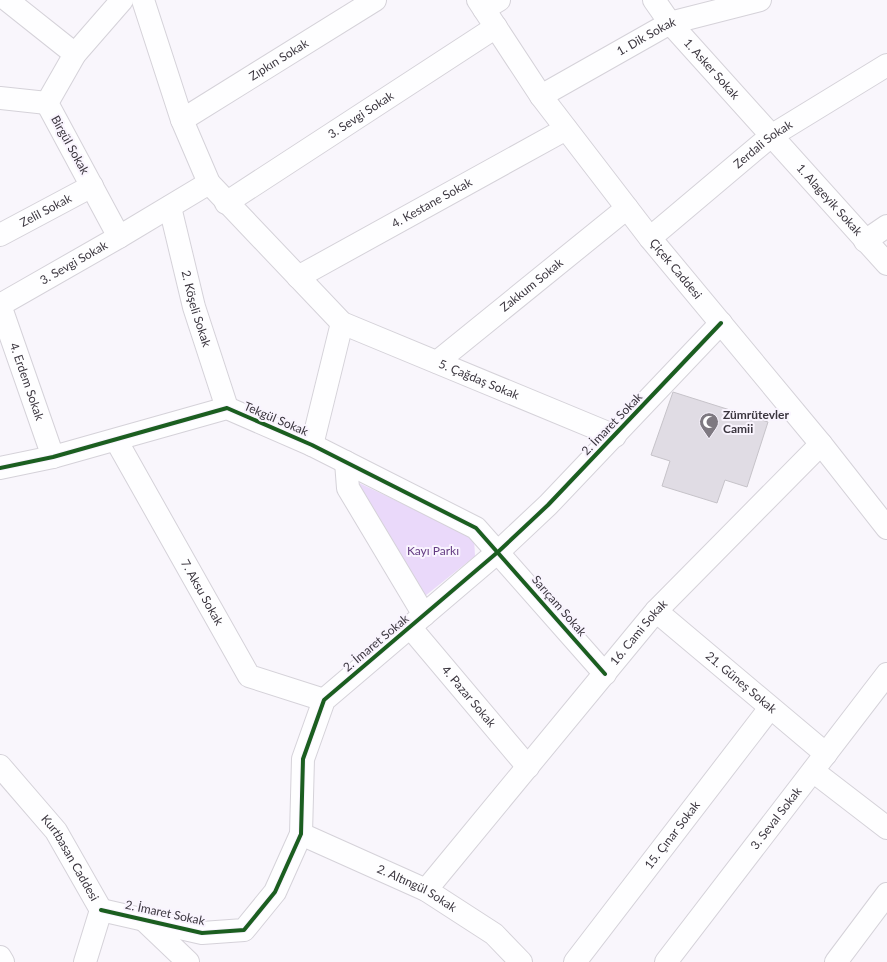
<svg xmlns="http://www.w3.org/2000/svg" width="887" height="962" font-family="Lato,sans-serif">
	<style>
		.green { fill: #ead9fa }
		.building { fill: #e0dce4; stroke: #c6c3c9 }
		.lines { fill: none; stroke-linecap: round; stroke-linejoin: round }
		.street-casing { stroke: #d5d2d9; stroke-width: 24 }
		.secondary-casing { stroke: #d5d2d9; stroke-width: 24 }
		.street { stroke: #fefeff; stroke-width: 22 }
		.secondary { stroke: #fefeff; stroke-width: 22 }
		.cycleway-casing { stroke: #f9f4fe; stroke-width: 6 }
		.cycleway { stroke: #1b5e20; stroke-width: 4 }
		.labels { text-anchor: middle; stroke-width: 4; stroke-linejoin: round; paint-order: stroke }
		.street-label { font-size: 12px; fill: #3b363f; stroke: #f9f4fe }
		.poi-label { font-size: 12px; font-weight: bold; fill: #3b363f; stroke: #f9f4fe; text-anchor: start }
		.park-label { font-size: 12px; fill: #643d83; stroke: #f9f4fe }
	</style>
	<rect width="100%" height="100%" fill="#f9f6fc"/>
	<!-- green -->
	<path class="green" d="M357,482L474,538L475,556L425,596Z"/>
	<!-- building -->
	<path class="building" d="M673,392L768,422L747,487L725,480L717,503L662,486L670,461L651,455Z"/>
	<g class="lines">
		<!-- street casing -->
		<g class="street-casing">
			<g id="street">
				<path d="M7,0L75,54"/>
				<path id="s1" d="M143,0L182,120L209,183L342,323L615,436"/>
				<path id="s2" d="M654,0L670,23L887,264"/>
				<path d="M484,9L499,0"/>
				<path id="s3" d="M541,96L670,23L760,0"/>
				<path d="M0,98L47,103"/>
				<path id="s4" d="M182,120L375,0"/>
				<path id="s5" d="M226,203L496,27"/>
				<path id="s6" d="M170,207L194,307L227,408"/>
				<path id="s7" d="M0,235L92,186"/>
				<path d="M119,237L47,103L75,54L122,0"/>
				<path id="s8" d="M650,238L771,136L887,65"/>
				<path d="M865,241L887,226"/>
				<path id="s9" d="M298,277L566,129"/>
				<path id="s10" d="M0,305L119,237L209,183"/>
				<path id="s11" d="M0,305L53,457"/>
				<path id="s12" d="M437,362L627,208"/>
				<path id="s13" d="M116,440L249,676L324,700"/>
				<path d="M312,445L342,323"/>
				<path d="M346,462L348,488L424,615"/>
				<path d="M0,468L53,457L227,408L312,445L476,528L605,674"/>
				<path id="s14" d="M656,611L826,754"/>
				<path id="s15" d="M410,627L528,767"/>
				<path d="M813,771L887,828"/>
				<path id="s16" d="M301,834L426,890L494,934L521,962"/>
				<path id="s17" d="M426,890L656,611L821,444"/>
				<path d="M101,910L202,933L244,930L275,892L301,834L303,759L324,700L499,551L548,505L721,323"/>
				<path d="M144,920L188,962"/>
				<path d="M0,957L3,962"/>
				<path id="s18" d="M575,962L770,708"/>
				<path id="s19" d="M666,962L887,674"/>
				<path d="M836,962L887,894"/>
			</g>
		</g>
		<!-- secondary casing -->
		<g class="secondary-casing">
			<g id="secondary">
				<path id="s20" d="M478,0L541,96L650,238L821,444L887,528"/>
				<path id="s21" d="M0,766L56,831L101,910L85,962"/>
			</g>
		</g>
		<!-- street -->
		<use href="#street" class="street"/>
		<!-- secondary -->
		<use href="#secondary" class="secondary"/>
		<!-- cycleway casing -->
		<g class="cycleway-casing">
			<g id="cycleway">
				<path d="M0,468L53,457L227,408L312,445L476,528L605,674"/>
				<path d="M101,910L202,933L244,930L275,892L301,834L303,759L324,700L499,551L548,505L721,323"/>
			</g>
		</g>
		<!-- cycleway -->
		<use href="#cycleway" class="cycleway"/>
	</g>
	<!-- icons -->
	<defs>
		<g id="mosque-pin" transform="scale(1)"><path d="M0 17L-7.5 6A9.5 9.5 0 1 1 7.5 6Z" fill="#7e7981" stroke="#f9f4fe"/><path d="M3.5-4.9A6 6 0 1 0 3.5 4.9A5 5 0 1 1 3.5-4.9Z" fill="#fff"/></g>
	</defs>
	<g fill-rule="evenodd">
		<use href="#mosque-pin" x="709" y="422"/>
	</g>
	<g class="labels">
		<!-- street labels -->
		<g class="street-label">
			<text dy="4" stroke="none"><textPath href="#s3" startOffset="121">1. Dik Sokak</textPath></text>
			<text dy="4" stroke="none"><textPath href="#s4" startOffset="114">Zıpkın Sokak</textPath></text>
			<text dy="4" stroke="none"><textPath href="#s2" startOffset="90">1. Asker Sokak</textPath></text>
			<text dy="4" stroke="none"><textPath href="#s5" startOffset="161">3. Sevgi Sokak</textPath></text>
			<text transform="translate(70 145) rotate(61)" y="4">Birgül Sokak</text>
			<text dy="4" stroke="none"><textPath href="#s8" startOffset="147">Zerdali Sokak</textPath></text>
			<text dy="4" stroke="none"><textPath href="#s2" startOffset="266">1. Alageyik Sokak</textPath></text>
			<text dy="4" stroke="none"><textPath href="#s9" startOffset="153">4. Kestane Sokak</textPath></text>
			<text dy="4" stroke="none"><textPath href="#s7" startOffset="52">Zelil Sokak</textPath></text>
			<text dy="4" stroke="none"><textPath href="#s10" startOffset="85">3. Sevgi Sokak</textPath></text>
			<text dy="4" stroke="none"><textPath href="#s20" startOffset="334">Çiçek Caddesi</textPath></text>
			<text dy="4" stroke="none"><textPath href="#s12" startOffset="122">Zakkum Sokak</textPath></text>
			<text dy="4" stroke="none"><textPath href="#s6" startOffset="105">2. Köşeli Sokak</textPath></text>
			<text dy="4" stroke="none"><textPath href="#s1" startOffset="536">5. Çağdaş Sokak</textPath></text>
			<text dy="4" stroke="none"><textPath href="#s11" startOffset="81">4. Erdem Sokak</textPath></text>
			<text transform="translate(276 419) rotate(23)" y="4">Tekgül Sokak</text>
			<text transform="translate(612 424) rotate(-46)" y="4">2. İmaret Sokak</text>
			<text dy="4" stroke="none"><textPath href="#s13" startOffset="175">7. Aksu Sokak</textPath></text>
			<text transform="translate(559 606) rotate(49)" y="4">Sarıçam Sokak</text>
			<text dy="4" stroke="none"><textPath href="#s17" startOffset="334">16. Cami Sokak</textPath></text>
			<text transform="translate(376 643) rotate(-40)" y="4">2. İmaret Sokak</text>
			<text dy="4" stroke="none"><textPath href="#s14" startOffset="111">21. Güneş Sokak</textPath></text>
			<text dy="4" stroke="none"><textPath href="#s15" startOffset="91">4. Pazar Sokak</textPath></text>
			<text dy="4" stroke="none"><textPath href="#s19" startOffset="181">3. Seval Sokak</textPath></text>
			<text dy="4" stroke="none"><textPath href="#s18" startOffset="160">15. Çınar Sokak</textPath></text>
			<text dy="4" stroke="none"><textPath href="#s21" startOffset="116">Kurtbasan Caddesi</textPath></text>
			<text dy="4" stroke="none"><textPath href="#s16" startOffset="128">2. Altıngül Sokak</textPath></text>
			<text transform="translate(165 913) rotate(12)" y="4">2. İmaret Sokak</text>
		</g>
		<!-- poi labels -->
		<g class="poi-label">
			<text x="723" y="419">Zümrütevler<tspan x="723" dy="14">Camii</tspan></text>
		</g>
		<!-- park labels -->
		<g class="park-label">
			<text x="433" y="555">Kayı Parkı</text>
		</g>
	</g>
</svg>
